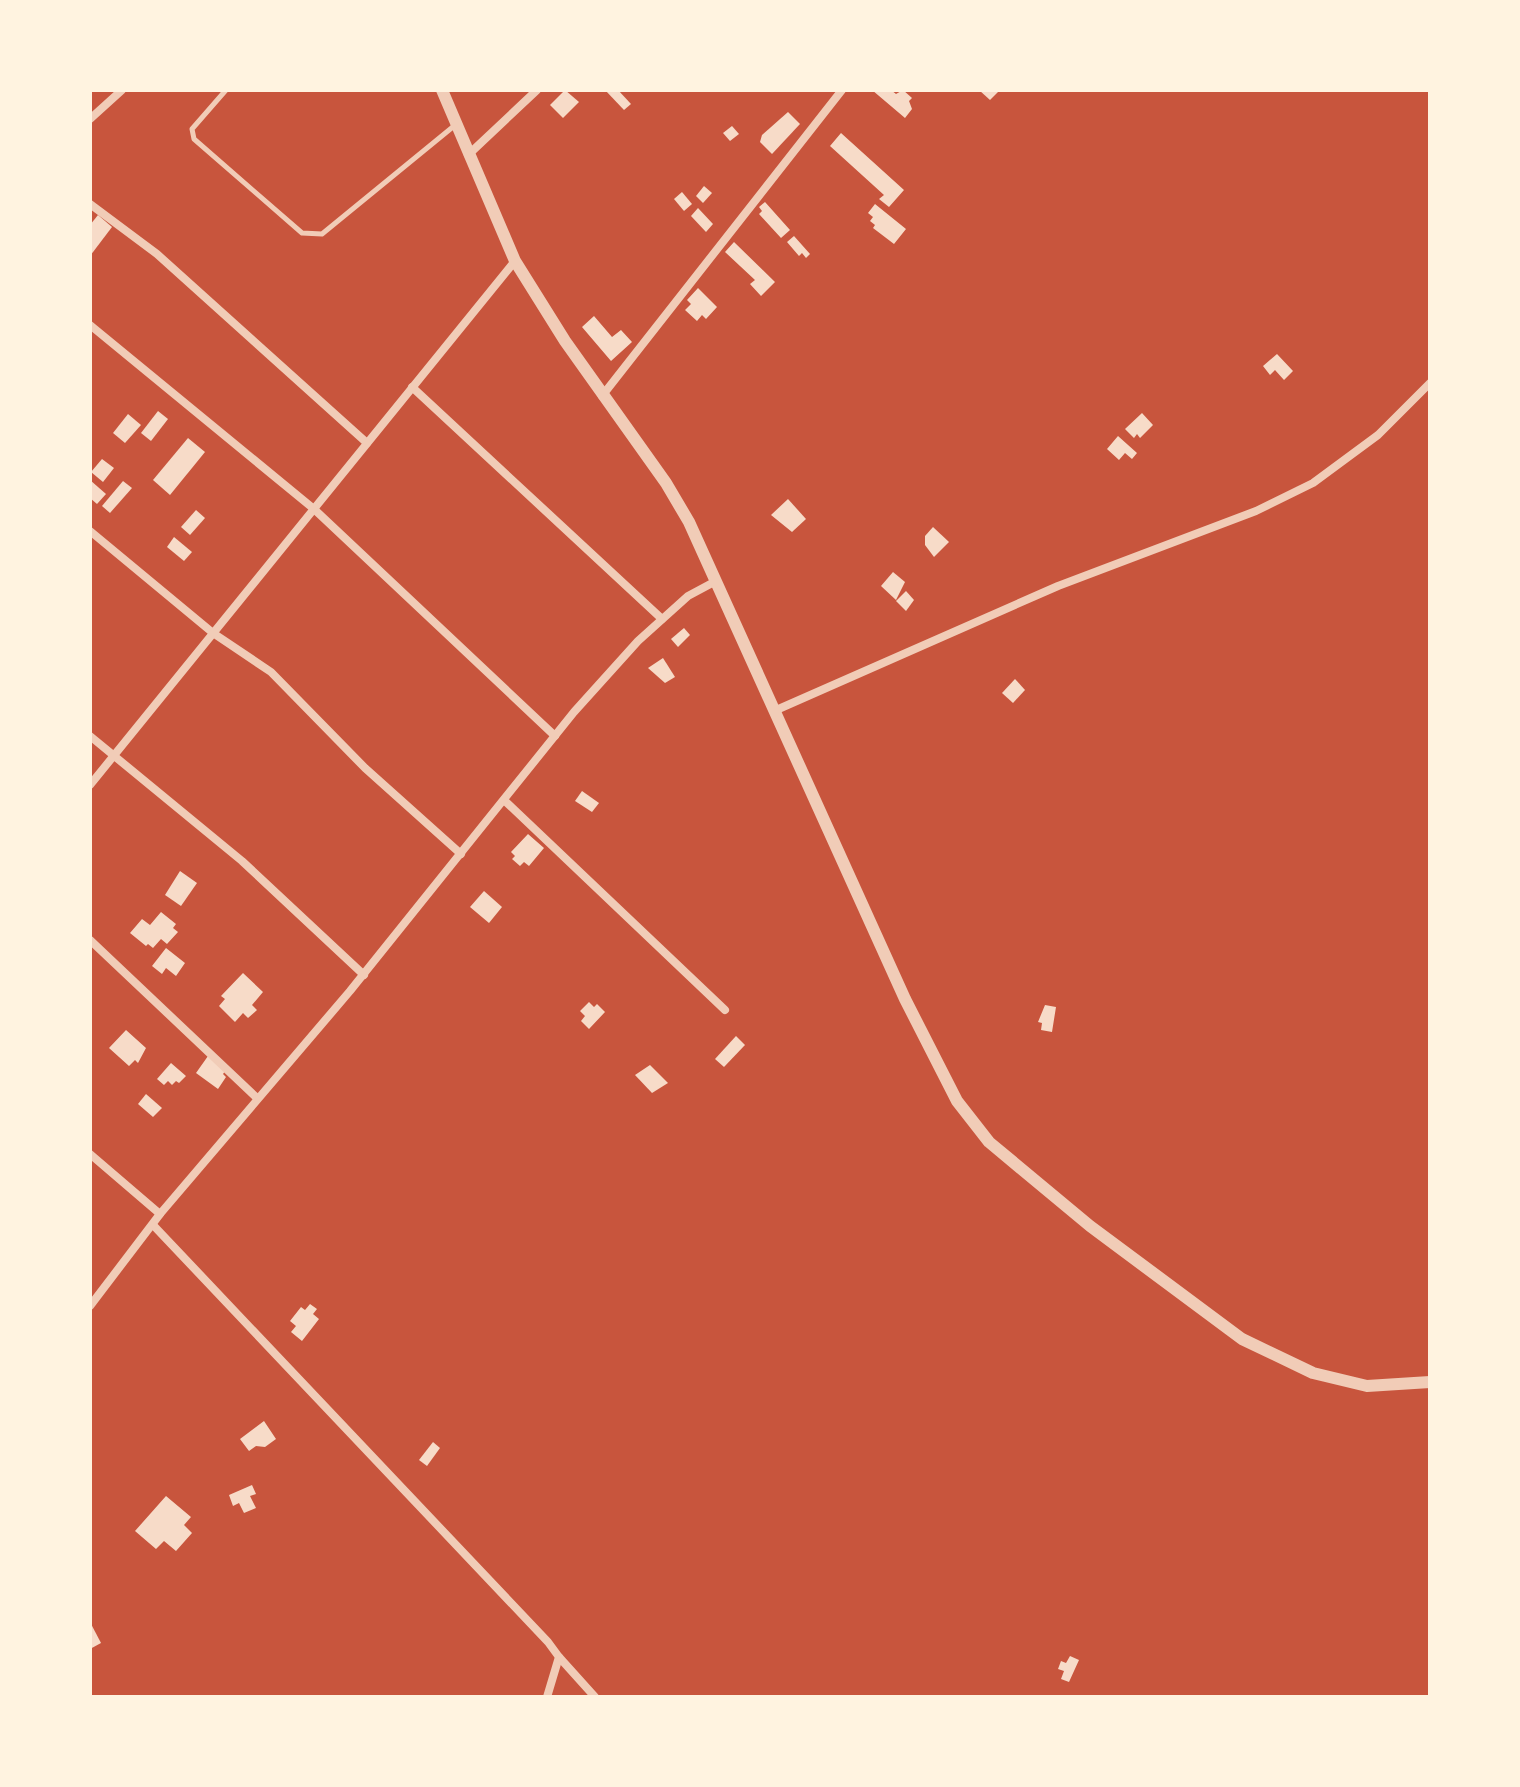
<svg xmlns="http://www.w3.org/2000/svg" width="1520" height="1787" font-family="'Nunito Sans',sans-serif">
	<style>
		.building { fill: #f7dbc8 }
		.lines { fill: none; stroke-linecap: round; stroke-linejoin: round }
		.service { stroke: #f1ccb7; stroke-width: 5 }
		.minor { stroke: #f1ccb7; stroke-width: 8 }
		.tertiary { stroke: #f1ccb7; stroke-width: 12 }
	</style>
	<rect width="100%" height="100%" fill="#c8553d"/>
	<!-- building -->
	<g class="building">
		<path d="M565,90L579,102L563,118L550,105Z"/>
		<path d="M605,90H618L631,104L624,110Z"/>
		<path d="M872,90H891L896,94L903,90L912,98L909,101L912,109L905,118Z"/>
		<path d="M979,90H996L998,92L990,100Z"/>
		<path d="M788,112L800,124L772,154L760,142L762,135Z"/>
		<path d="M732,126L739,134L730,141L723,133Z"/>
		<path d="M841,133L904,190L889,207L879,199L884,195L830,146Z"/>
		<path d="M704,186L712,193L703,203L696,196Z"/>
		<path d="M682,192L692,204L684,211L674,199Z"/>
		<path d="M765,202L790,230L781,238L759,214L762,211L759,207Z"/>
		<path d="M875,204L906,229L894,244L873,228L875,225L870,221L873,217L868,213Z"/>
		<path d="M698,208L713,224L706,232L691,216Z"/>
		<path d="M98,215L112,227L90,256V225Z"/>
		<path d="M794,236L810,254L806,258L802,253L799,256L787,242Z"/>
		<path d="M734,242L775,282L761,296L750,284L755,280L725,252Z"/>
		<path d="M698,288L717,307L706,319L702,315L697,321L685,310L691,304L687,300Z"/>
		<path d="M594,316L612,337L621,330L632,342L611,361L582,327Z"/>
		<path d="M1277,354L1293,371L1284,380L1275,370L1270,375L1263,366Z"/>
		<path d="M158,411L168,419L151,441L141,433Z"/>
		<path d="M1142,413L1153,425L1140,438L1137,434L1134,438L1125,429Z"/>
		<path d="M128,414L141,425L125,443L113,433Z"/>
		<path d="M1118,436L1137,453L1132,459L1125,453L1119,460L1107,449Z"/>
		<path d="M188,438L205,452L170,495L153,480Z"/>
		<path d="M102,459L114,468L103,482L91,472Z"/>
		<path d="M90,480L106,494L97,504L90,498Z"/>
		<path d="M123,481L132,488L110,513L102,506Z"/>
		<path d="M788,499L806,519L792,532L771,515Z"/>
		<path d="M196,510L205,518L190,535L181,527Z"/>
		<path d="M933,527L949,542L934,557L925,545V536Z"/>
		<path d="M174,537L192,552L184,561L167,547Z"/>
		<path d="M893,572L905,582L896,600L881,586Z"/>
		<path d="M906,591L914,600L906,611L896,601Z"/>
		<path d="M684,628L690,635L678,647L671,639Z"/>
		<path d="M663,658L675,677L665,683L648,668Z"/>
		<path d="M1015,679L1025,690L1013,703L1002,693Z"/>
		<path d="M582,791L599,803L592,812L575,801Z"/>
		<path d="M528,834L544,848L529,866L524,862L520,866L512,859L515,856L511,852Z"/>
		<path d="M180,871L197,883L181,906L165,895Z"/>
		<path d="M484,891L502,907L489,923L470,907Z"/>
		<path d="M161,912L176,924L173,928L178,932L167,944L161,939L153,948L148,944L146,946L130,933L142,919L150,925Z"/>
		<path d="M166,948L185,963L176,976L166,968L162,974L152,966Z"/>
		<path d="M243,973L263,992L252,1005L257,1010L248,1018L243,1013L235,1022L219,1006L225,999L221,996Z"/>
		<path d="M589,1002L594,1007L597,1004L605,1012L589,1029L581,1021L585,1016L580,1011Z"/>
		<path d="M1045,1005L1056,1007L1052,1032L1041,1030L1042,1023L1038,1022Z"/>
		<path d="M126,1030L146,1048L138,1063L135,1060L129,1066L109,1048Z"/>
		<path d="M736,1036L745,1045L724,1067L715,1059Z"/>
		<path d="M208,1056L226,1070L223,1074L226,1077L218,1089L196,1073Z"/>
		<path d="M171,1063L186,1076L179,1083L176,1081L172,1085L168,1081L164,1085L157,1079Z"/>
		<path d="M650,1065L668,1083L652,1093L635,1075Z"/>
		<path d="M146,1094L162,1108L153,1117L138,1104Z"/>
		<path d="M310,1304L317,1309L313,1314L319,1319L302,1341L291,1332L296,1326L290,1321L301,1307L305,1310Z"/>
		<path d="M264,1421L276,1439L265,1447L256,1446L249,1451L240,1439Z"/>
		<path d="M433,1442L440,1448L427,1466L419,1460Z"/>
		<path d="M252,1485L256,1494L250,1496L256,1508L244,1513L239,1503L233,1506L229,1495Z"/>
		<path d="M166,1496L191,1517L184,1525L192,1533L176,1551L164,1541L156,1549L135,1531Z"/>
		<path d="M90,1622L101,1643L90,1649Z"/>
		<path d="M1070,1656L1079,1660L1069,1682L1061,1679L1064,1671L1058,1669L1061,1661L1066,1663Z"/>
	</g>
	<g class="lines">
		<!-- service -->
		<path class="service" d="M226,90L192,129L194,139L302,233L322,234L454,126"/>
		<!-- minor -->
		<g class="minor">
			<path d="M90,119L122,90"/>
			<path d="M468,155L537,90"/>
			<path d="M90,204L157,254L367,443"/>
			<path d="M90,325L314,509L555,736"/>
			<path d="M412,387L662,619"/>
			<path d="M602,396L842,90"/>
			<path d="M90,531L213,633L271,672L365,768L461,854"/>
			<path d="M774,711L1058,586L1256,511L1313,483L1378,435L1430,383"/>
			<path d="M90,736L242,861L364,975"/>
			<path d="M90,785L515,261"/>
			<path d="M504,800L725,1010"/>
			<path d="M90,940L257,1098"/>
			<path d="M90,1154L160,1214"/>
			<path d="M154,1226L548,1642L559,1657L547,1697"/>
			<path d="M90,1306L160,1214L350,991L574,712L638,641L688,596L716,581"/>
			<path d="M559,1657L595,1697"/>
		</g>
		<!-- tertiary -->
		<path class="tertiary" d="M442,90L515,261L565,341L666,483L689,522L905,999L957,1101L989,1142L1090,1226L1242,1339L1313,1373L1367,1386L1430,1382"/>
	</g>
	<!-- border -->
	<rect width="1520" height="1787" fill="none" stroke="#fff3e0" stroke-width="184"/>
</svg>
